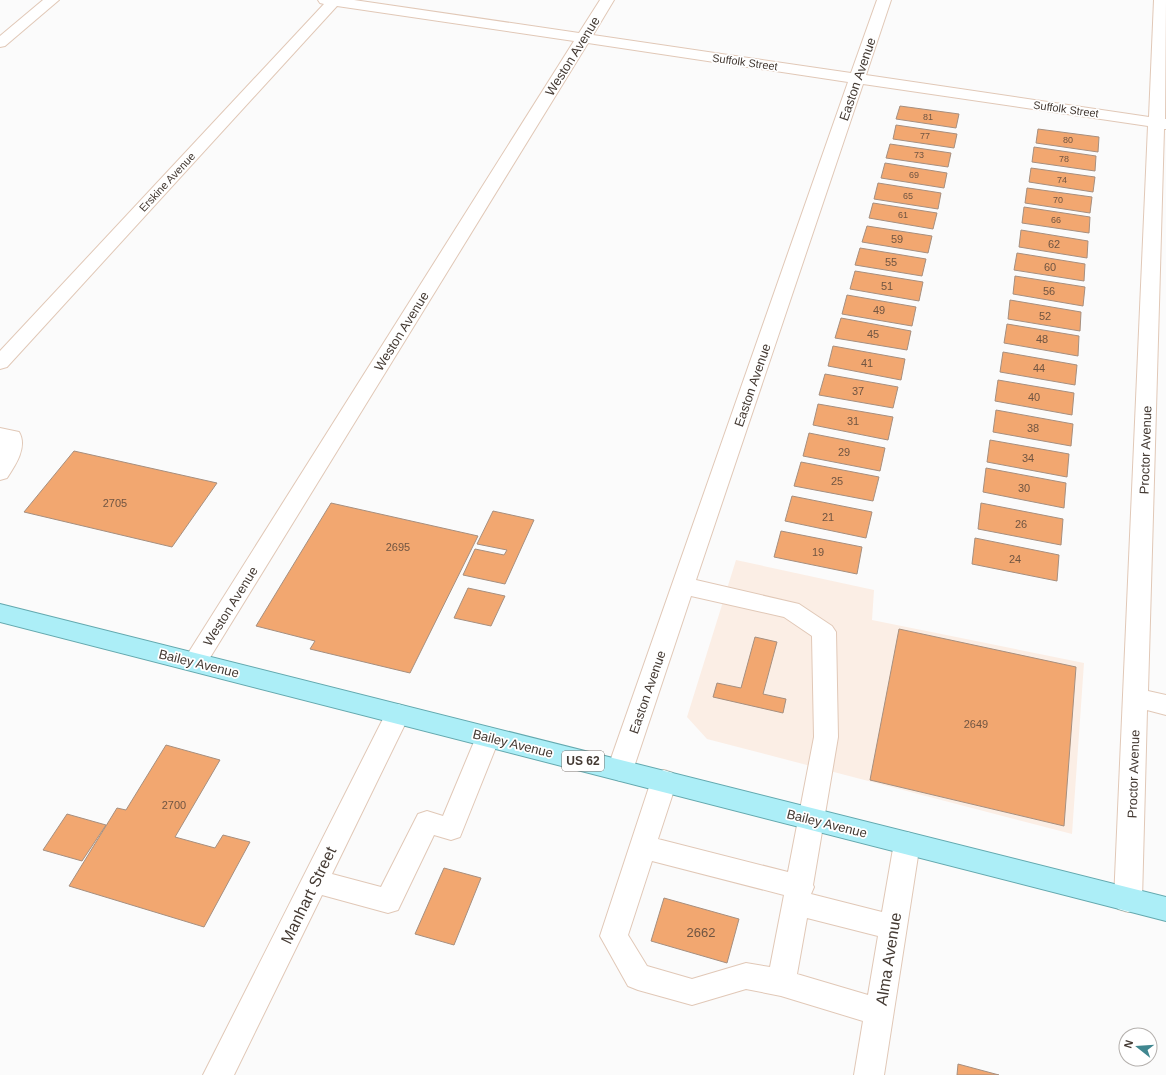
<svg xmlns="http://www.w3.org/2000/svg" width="1166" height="1075" font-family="Arial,sans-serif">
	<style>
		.built { fill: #fbeee5 }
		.building { fill: #f2a770; stroke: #a68f7f }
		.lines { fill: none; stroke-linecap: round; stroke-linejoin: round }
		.minor-casing { stroke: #e1c8b7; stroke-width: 2 }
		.major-casing { stroke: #63a8ae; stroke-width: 2 }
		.minor { fill: #fff; fill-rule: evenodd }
		.major { fill: #aceef7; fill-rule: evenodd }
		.labels { text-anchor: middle; stroke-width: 3.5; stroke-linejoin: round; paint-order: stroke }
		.far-number-label { font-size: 9px; fill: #705542 }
		.far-street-label { font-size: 11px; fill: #443a33; stroke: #fff }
		.number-label { font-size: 11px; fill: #705542 }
		.shield { fill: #fff; stroke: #7c7570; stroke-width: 1 }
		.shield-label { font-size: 12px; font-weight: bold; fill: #443a33 }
		.street-label { font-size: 13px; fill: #443a33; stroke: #fff }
		.near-number-label { font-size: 13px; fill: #705542 }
		.near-street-label { font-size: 16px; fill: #443a33; stroke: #fff }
	</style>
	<rect width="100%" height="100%" fill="#fbfbfb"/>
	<!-- built -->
	<path class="built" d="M736,560L874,590L872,620L1084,663L1072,834L707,739L687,717Z"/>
	<!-- building -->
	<g class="building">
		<path d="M900,106L959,114L956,128L896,119Z"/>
		<path d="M896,125L957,134L954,148L893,139Z"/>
		<path d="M1038,129L1099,137L1098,152L1036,143Z"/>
		<path d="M890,144L951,153L948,167L886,158Z"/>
		<path d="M1034,147L1096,156L1095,171L1032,162Z"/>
		<path d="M885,163L947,173L944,188L881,178Z"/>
		<path d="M1031,168L1095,177L1093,192L1029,182Z"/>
		<path d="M878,183L941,193L938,209L874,199Z"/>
		<path d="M1027,188L1092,197L1090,213L1025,203Z"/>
		<path d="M873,203L937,213L933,229L869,218Z"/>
		<path d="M1024,207L1090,217L1089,233L1022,223Z"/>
		<path d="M867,226L932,236L928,253L862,242Z"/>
		<path d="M1021,230L1088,241L1087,258L1019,247Z"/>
		<path d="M860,248L926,259L922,276L855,265Z"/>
		<path d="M1017,253L1085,264L1084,281L1014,270Z"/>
		<path d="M855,271L923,282L919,301L850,289Z"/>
		<path d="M1015,276L1085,287L1083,306L1013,294Z"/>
		<path d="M847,295L916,307L912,326L842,314Z"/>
		<path d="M1010,300L1081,312L1080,331L1008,319Z"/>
		<path d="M841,318L911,331L907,350L835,338Z"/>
		<path d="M1007,324L1079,336L1078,356L1004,343Z"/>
		<path d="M833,346L905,359L901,380L828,366Z"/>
		<path d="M1003,352L1077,365L1075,385L1000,372Z"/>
		<path d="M825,374L898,387L893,408L819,395Z"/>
		<path d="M998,380L1074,393L1072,415L995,401Z"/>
		<path d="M818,404L893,417L888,440L813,425Z"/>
		<path d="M996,410L1073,424L1071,446L993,432Z"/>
		<path d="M809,433L885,448L880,471L803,456Z"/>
		<path d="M990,440L1069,454L1067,477L987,462Z"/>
		<path d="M74,451L217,483L172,547L24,512Z"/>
		<path d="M801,462L879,477L873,501L794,486Z"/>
		<path d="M986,468L1066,483L1064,508L983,492Z"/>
		<path d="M792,496L872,512L866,538L785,521Z"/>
		<path d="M331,503L478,536L410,673L310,649L315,641L256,626Z"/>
		<path d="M981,503L1063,519L1061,545L978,529Z"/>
		<path d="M493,511L534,520L505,584L463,575L475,549L504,555L507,550L477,544Z"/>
		<path d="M781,531L862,547L857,574L774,557Z"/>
		<path d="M975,538L1059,555L1057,581L972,564Z"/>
		<path d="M468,588L505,596L491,626L454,618Z"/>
		<path d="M899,629L1076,667L1064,826L870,780Z"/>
		<path d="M755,637L777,642L763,694L786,699L783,713L713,697L717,683L741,688Z"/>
		<path d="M166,745L220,760L175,837L215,848L223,835L250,842L204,927L69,886L117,808L126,810Z"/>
		<path d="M67,814L106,825L82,861L43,850Z"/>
		<path d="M444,868L481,878L454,945L415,934Z"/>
		<path d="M664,898L739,919L727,963L651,941Z"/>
		<path d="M958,1064L999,1075H957Z"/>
	</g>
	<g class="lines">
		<!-- minor casing -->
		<g class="minor-casing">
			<g id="minor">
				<path d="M43,0H59L5,46L0,47V36Z"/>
				<path d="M318,0H354L579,33L600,0H614L593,35L851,73L877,0H891L866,75L1149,117L1154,0H1166L1165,119H1166V129H1164L1148,691L1166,695V715L1147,710L1142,900L1138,909L1128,912L1118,909L1114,900L1148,126L863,84L696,580L799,604L832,626L836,632L838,737L813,885L814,887L811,894L882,912L894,843L898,835L907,832L916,835L920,843L884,1075H854L863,1021L781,996L746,989L692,1005L638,990L628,986L600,936L651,781L655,773L664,770L673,773L677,781L658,839L788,872L814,737L812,636L784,617L691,596L633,770L629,777L620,781L611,777L607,770L848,82L588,43L203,669L195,671L187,669L183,662L187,655L574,41L337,6L7,367L0,369V351L324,4L320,3ZM652,861L784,895L770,967L746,963L692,979L647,966L628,935ZM807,918L878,936L868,995L797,974Z"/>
				<path d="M0,428L19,432C28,447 15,466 7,478L0,480Z"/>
				<path d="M398,704L407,707L410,714L332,874L381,887L418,814L427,811L443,816L476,737L479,730L488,727L497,730L500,737L460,837L451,840L434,835L398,910L388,913L322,895L234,1075H203L389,707Z"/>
			</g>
		</g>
		<!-- major casing -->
		<g class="major-casing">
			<path id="major" d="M0,604L1166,897V921L0,622Z"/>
		</g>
		<!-- minor -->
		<use href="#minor" class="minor"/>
		<!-- major -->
		<use href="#major" class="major"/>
	</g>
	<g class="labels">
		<!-- far-number labels -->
		<g class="far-number-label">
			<text x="928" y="120">81</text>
			<text x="925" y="139">77</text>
			<text x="1068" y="143">80</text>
			<text x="919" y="158">73</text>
			<text x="1064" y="162">78</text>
			<text x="914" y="178">69</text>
			<text x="1062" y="183">74</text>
			<text x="908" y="199">65</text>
			<text x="1058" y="203">70</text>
			<text x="903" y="218">61</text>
			<text x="1056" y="223">66</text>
		</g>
		<!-- far-street labels -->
		<g class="far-street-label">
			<text transform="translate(745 62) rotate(8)" y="4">Suffolk Street</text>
			<text transform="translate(1066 109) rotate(8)" y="4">Suffolk Street</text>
			<text transform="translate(167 182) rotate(-47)" y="4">Erskine Avenue</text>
		</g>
		<!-- number labels -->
		<g class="number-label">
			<text x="897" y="243">59</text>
			<text x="1054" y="248">62</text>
			<text x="891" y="266">55</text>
			<text x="1050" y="271">60</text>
			<text x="887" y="290">51</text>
			<text x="1049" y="295">56</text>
			<text x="879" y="314">49</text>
			<text x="1045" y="320">52</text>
			<text x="873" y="338">45</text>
			<text x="1042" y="343">48</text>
			<text x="867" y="367">41</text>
			<text x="1039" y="372">44</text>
			<text x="858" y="395">37</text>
			<text x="1034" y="401">40</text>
			<text x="853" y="425">31</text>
			<text x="1033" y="432">38</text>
			<text x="844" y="456">29</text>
			<text x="1028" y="462">34</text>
			<text x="837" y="485">25</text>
			<text x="1024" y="492">30</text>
			<text x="115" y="507">2705</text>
			<text x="828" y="521">21</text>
			<text x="1021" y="528">26</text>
			<text x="398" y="551">2695</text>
			<text x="818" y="556">19</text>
			<text x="1015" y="563">24</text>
			<text x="976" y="728">2649</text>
			<text x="174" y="809">2700</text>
		</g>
		<!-- shield labels -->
		<rect class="shield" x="562" y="751" width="42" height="20" rx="3"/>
		<g class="shield-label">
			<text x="583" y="765">US 62</text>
		</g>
		<!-- street labels -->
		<g class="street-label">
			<text transform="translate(572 56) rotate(-58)" y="5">Weston Avenue</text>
			<text transform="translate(857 79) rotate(-71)" y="5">Easton Avenue</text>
			<text transform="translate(401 331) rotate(-58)" y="5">Weston Avenue</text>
			<text transform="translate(752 385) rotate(-71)" y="5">Easton Avenue</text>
			<text transform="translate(1145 450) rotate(-88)" y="5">Proctor Avenue</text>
			<text transform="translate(230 606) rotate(-58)" y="5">Weston Avenue</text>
			<text transform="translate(199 663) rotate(14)" y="5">Bailey Avenue</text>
			<text transform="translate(647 692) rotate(-71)" y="5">Easton Avenue</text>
			<text transform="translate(513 743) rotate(14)" y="5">Bailey Avenue</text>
			<text transform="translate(1133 774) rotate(-88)" y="5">Proctor Avenue</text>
			<text transform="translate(827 823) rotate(14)" y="5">Bailey Avenue</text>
		</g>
		<!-- near-number labels -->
		<g class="near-number-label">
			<text x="701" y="937">2662</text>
		</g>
		<!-- near-street labels -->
		<g class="near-street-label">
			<text transform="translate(308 895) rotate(-64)" y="6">Manhart Street</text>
			<text transform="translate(888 959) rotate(-81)" y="6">Alma Avenue</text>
		</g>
	</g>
	<!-- north arrow -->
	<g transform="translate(1138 1047) rotate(287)"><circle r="19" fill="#ffffff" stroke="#b4b0ad"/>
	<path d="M0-3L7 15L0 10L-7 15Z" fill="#408790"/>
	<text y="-6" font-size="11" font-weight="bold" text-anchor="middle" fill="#443a33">N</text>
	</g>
</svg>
